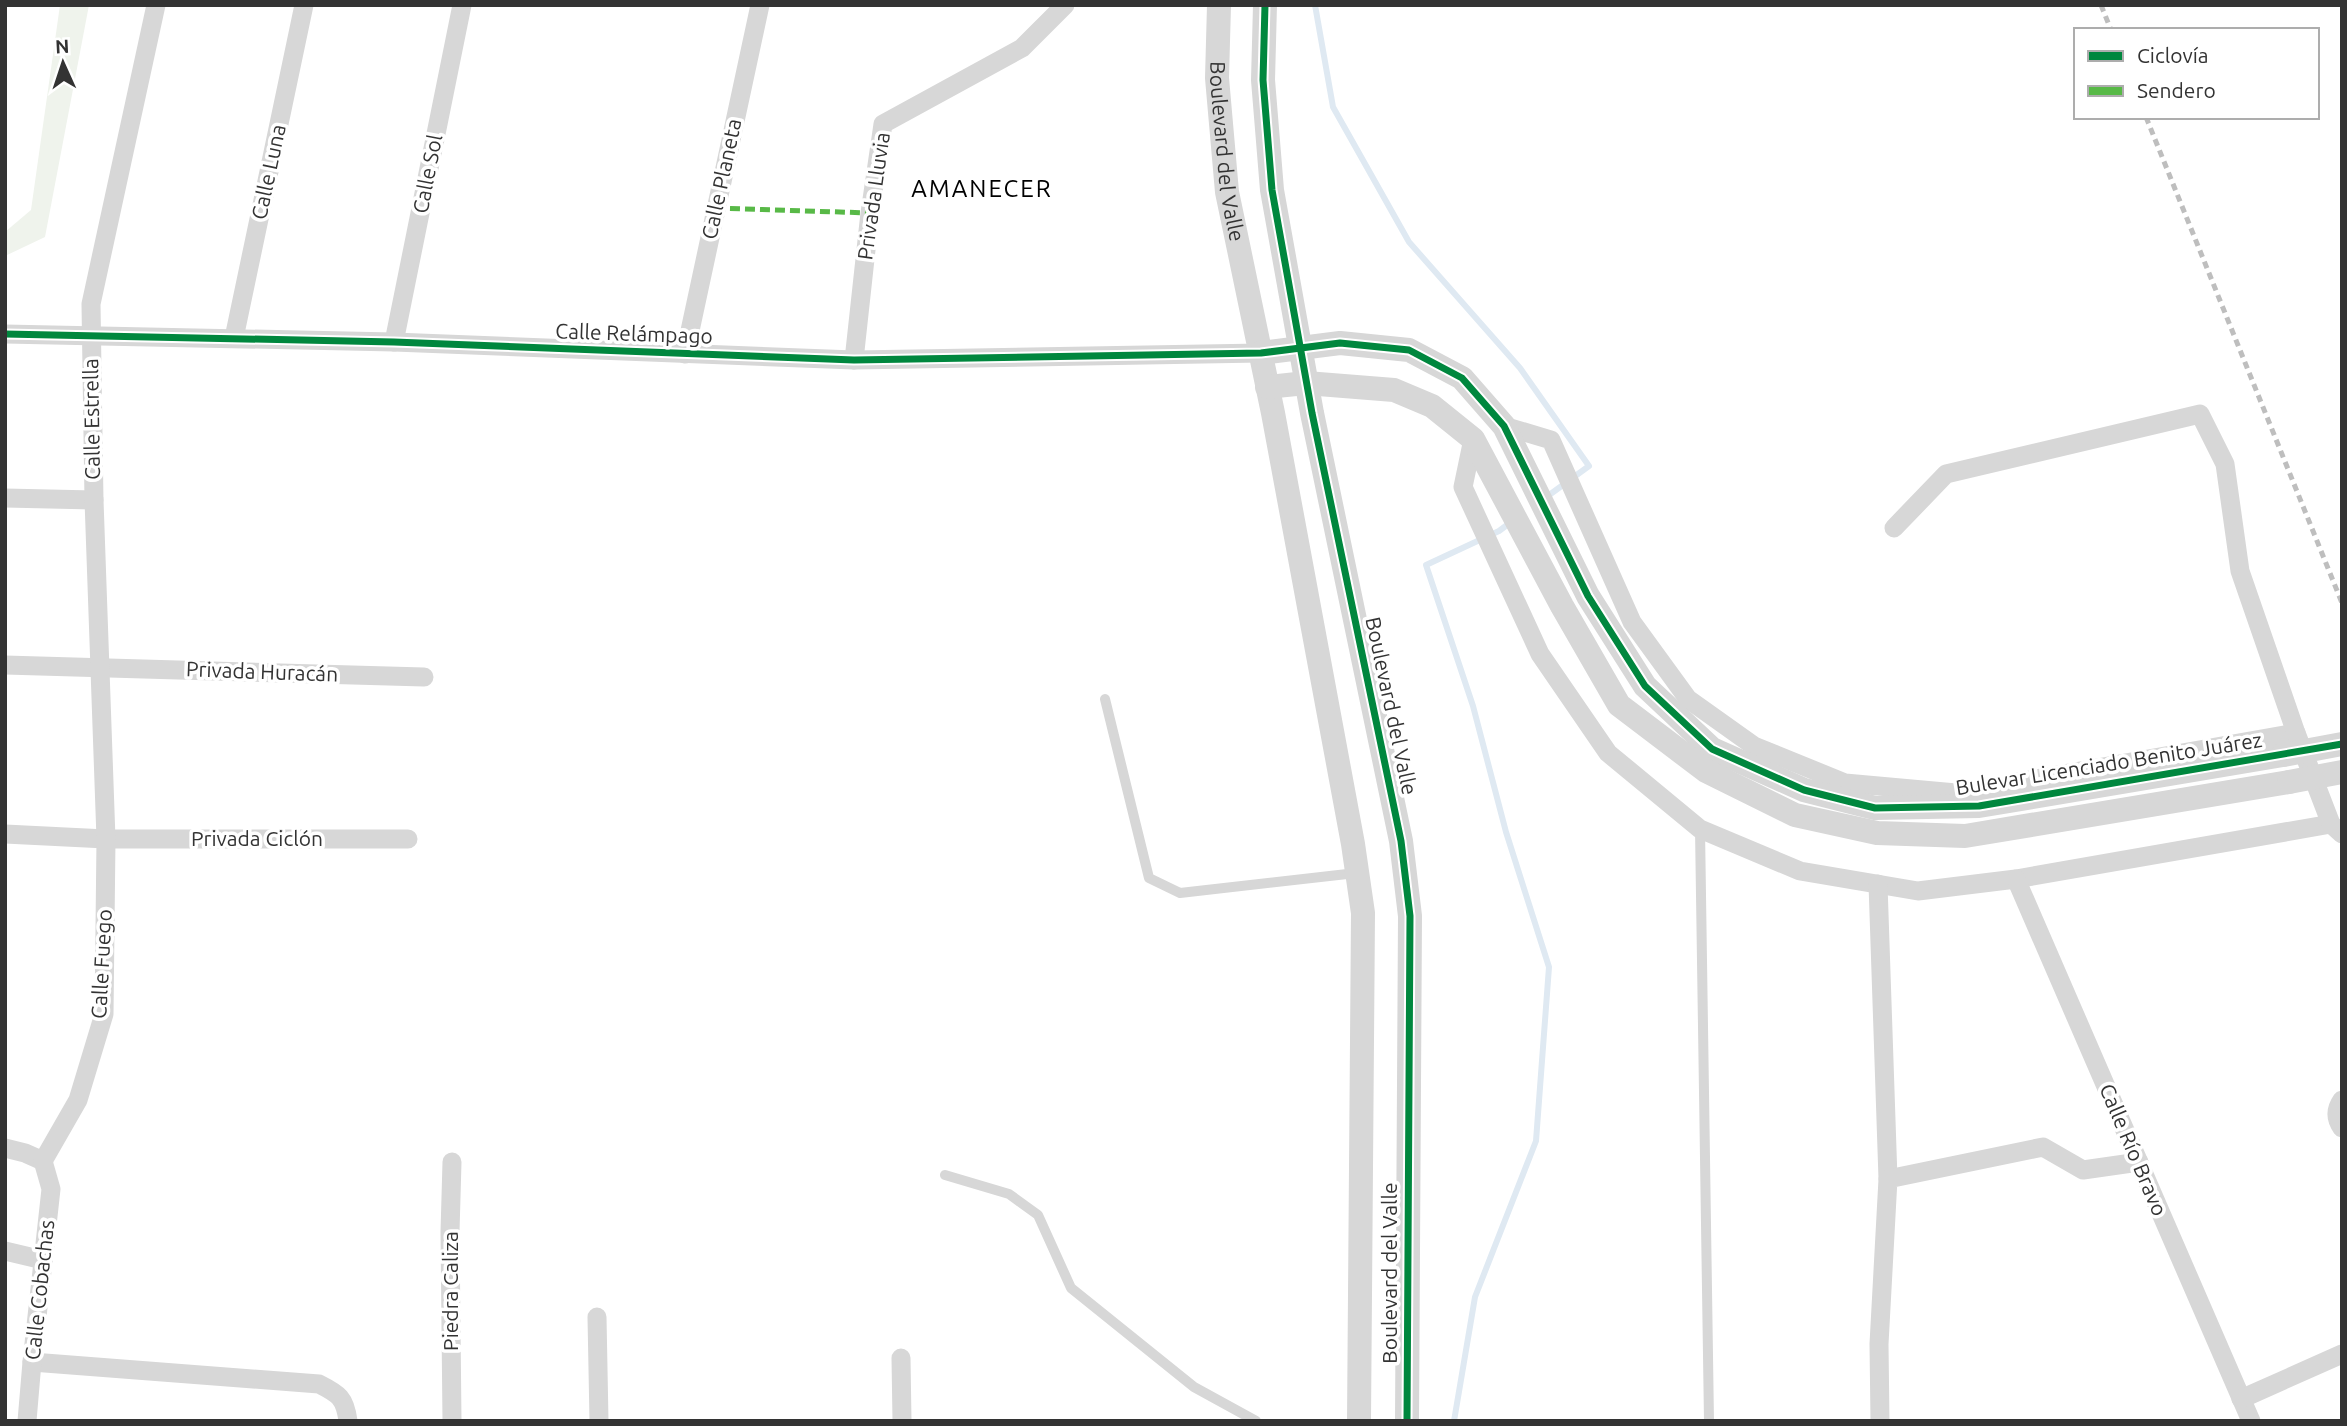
<svg xmlns="http://www.w3.org/2000/svg" width="2347" height="1426" font-family="Ubuntu,sans-serif">
	<style>
		.green { fill: #eff3ec }
		.lines { fill: none; stroke-linecap: round; stroke-linejoin: round }
		.stream { stroke: #dfe9f2; stroke-width: 6 }
		.service { stroke: #d7d7d7; stroke-width: 10 }
		.minor { stroke: #d7d7d7; stroke-width: 19 }
		.tertiary { stroke: #d7d7d7; stroke-width: 24 }
		.rail { stroke: #bebebe; stroke-width: 5; stroke-dasharray: 7 5; stroke-linecap: butt }
		.tertiary-bridge { stroke: #d7d7d7; stroke-width: 24 }
		.quiet { stroke: #58b947; stroke-width: 5; stroke-dasharray: 10 5; stroke-linecap: butt }
		.cycleway-casing { stroke: #fff; stroke-width: 11 }
		.cycleway { stroke: #00873e; stroke-width: 7 }
		.labels { text-anchor: middle; stroke-width: 7; stroke-linejoin: round; paint-order: stroke }
		.street-label { font-size: 21px; fill: #333; stroke: #fff }
		.quarter-label { font-size: 24px; letter-spacing: 2px; fill: #000; stroke: #fff }
	</style>
	<rect width="100%" height="100%" fill="#fff"/>
	<!-- green -->
	<path class="green" d="M60,5H89L45,237L5,256V232L31,210Z"/>
	<g class="lines">
		<!-- stream -->
		<g class="stream">
			<path d="M1315,5L1333,107L1409,242L1520,368L1589,466L1545,498"/>
			<path d="M1454,1421L1475,1297L1536,1141L1549,967L1506,832L1473,706L1426,565L1499,531L1511,522"/>
		</g>
		<!-- service -->
		<g class="service">
			<path d="M1105,699L1149,878L1180,893L1356,873"/>
			<path d="M1700,829L1709,1421"/>
			<path d="M945,1175L1009,1194L1038,1215L1071,1288L1194,1387L1256,1421"/>
		</g>
		<!-- minor -->
		<g class="minor">
			<path d="M5,334L394,342L854,360L1261,353"/>
			<path d="M234,338L304,5"/>
			<path d="M394,342L462,5"/>
			<path d="M685,354L760,5"/>
			<path d="M854,360L870,213L883,124L1022,48L1065,5"/>
			<path d="M1504,426L1551,440L1632,622L1688,699L1754,746L1845,783L1956,793L2296,733"/>
			<path d="M1473,439L1463,487L1540,654L1608,753L1700,829L1800,871L1918,891L2016,879L2331,824"/>
			<path d="M5,498L94,500"/>
			<path d="M1894,528L1946,474L2200,414L2225,464L2240,571L2296,733L2331,824L2342,834"/>
			<path d="M5,665L424,677"/>
			<path d="M5,834L106,839H408"/>
			<path d="M2016,879L2251,1421"/>
			<path d="M1878,884L1888,1179"/>
			<path d="M2342,1100C2335,1110 2335,1118 2342,1128"/>
			<path d="M5,1148L25,1153L43,1161"/>
			<path d="M43,1161L78,1100L104,1014L106,839L94,500L91,304L156,5"/>
			<path d="M5,1251L43,1260"/>
			<path d="M597,1317L599,1421"/>
			<path d="M901,1358L902,1421"/>
			<path d="M32,1362L319,1384C339,1394 345,1398 348,1421"/>
			<path d="M2241,1399L2342,1354"/>
			<path d="M27,1421L32,1362L51,1189L43,1161"/>
			<path d="M452,1421L450,1232L452,1162"/>
			<path d="M1880,1421L1879,1344L1888,1179L2043,1147L2083,1170L2139,1162"/>
		</g>
		<!-- tertiary -->
		<g class="tertiary">
			<path id="s1" d="M1219,5L1217,78L1227,192L1273,413L1353,844L1363,913L1359,1421"/>
			<path d="M1265,5L1263,80L1272,190L1312,413L1401,841L1410,916L1407,1421"/>
			<path d="M1261,353L1340,343L1409,350L1462,378L1504,426L1588,596L1645,686L1712,749L1804,790L1875,808L1979,806L2283,755"/>
			<path d="M1267,387L1306,383L1394,390L1432,406L1473,439L1562,606L1619,705L1706,771L1795,815L1877,833L1965,836L2289,782"/>
		</g>
		<!-- rail -->
		<g class="rail">
			<path d="M2101,5L2111,30"/>
			<path d="M2146,117L2342,603"/>
		</g>
		<!-- tertiary-bridge -->
		<g class="tertiary-bridge">
			<path d="M2283,755L2342,744"/>
			<path d="M2289,782L2342,772"/>
		</g>
		<!-- quiet -->
		<path class="quiet" d="M715,208L870,213"/>
		<!-- cycleway casing -->
		<g class="cycleway-casing">
			<g id="cycleway">
				<path d="M1265,5L1263,80L1272,190L1312,413L1401,841L1410,916L1407,1421"/>
				<path d="M5,334L394,342L854,360L1261,353L1340,343L1409,350L1462,378L1504,426L1588,596L1645,686L1712,749L1804,790L1875,808L1979,806L2342,744"/>
			</g>
		</g>
		<!-- cycleway -->
		<use href="#cycleway" class="cycleway"/>
	</g>
	<g class="labels">
		<!-- street labels -->
		<g class="street-label">
			<text dy="7" stroke="none"><textPath href="#s1" startOffset="147">Boulevard del Valle</textPath></text>
			<text transform="translate(269 172) rotate(-78)" y="7">Calle Luna</text>
			<text transform="translate(428 174) rotate(-79)" y="7">Calle Sol</text>
			<text transform="translate(722 179) rotate(-78)" y="7">Calle Planeta</text>
			<text transform="translate(874 196) rotate(-82)" y="7">Privada Lluvia</text>
			<text transform="translate(634 334) rotate(2)" y="7">Calle Relámpago</text>
			<text transform="translate(92 419) rotate(-91)" y="7">Calle Estrella</text>
			<text transform="translate(262 672) rotate(2)" y="7">Privada Huracán</text>
			<text transform="translate(1391 706) rotate(78)" y="7">Boulevard del Valle</text>
			<text transform="translate(2109 764) rotate(-9)" y="7">Bulevar Licenciado Benito Juárez</text>
			<text x="257" y="846">Privada Ciclón</text>
			<text transform="translate(102 964) rotate(-87)" y="7">Calle Fuego</text>
			<text transform="translate(2133 1150) rotate(67)" y="7">Calle Río Bravo</text>
			<text transform="translate(1390 1273) rotate(-90)" y="7">Boulevard del Valle</text>
			<text transform="translate(40 1290) rotate(-84)" y="7">Calle Cobachas</text>
			<text transform="translate(451 1291) rotate(-90)" y="7">Piedra Caliza</text>
		</g>
		<!-- quarter labels -->
		<g class="quarter-label">
			<text x="982" y="197">AMANECER</text>
		</g>
	</g>
	<!-- border -->
	<rect width="2347" height="1426" fill="none" stroke="#333333" stroke-width="14"/>
	<!-- legend -->
	<rect x="2074" y="28" width="245" height="91" fill="#ffffff" stroke="#adadad" stroke-width="2"/>
	<rect x="2088" y="51" width="35" height="10" fill="#00873e" stroke="#adadad" stroke-width="2"/>
	<text x="2137" y="63" font-size="21" fill="#333333">Ciclovía</text>
	<rect x="2088" y="86" width="35" height="10" fill="#58b947" stroke="#adadad" stroke-width="2"/>
	<text x="2137" y="98" font-size="21" fill="#333333">Sendero</text>
	<!-- north arrow -->
	<g transform="translate(63 63) rotate(357)" stroke="#ffffff" stroke-width="5" paint-order="stroke">
	<path d="M0-5L12 26L0 18L-12 26Z" fill="#333333"/>
	<text y="-10" font-size="19" font-weight="bold" text-anchor="middle" fill="#333333">N</text>
	</g>
</svg>
